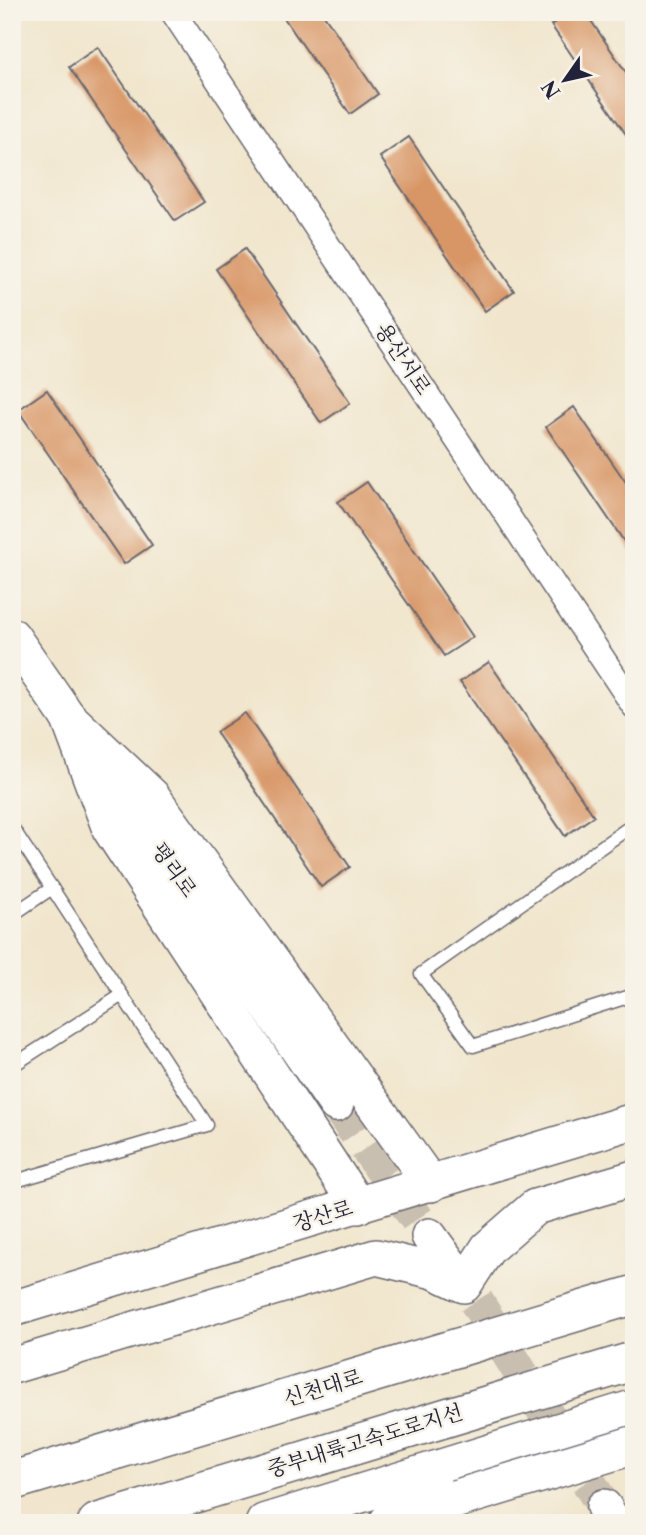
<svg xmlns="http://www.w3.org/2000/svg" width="646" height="1535" font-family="'Libre Caslon Text','Noto Serif KR',serif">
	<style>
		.building { fill: #d89565 }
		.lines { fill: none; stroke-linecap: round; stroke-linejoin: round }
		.secondary-tunnel { stroke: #c8bfb0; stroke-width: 35; stroke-dasharray: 35 18; stroke-linecap: butt }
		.lane-casing { stroke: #6a676e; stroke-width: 15 }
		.street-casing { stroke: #6a676e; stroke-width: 27 }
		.secondary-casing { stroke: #6a676e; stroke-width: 38 }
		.highway-casing { stroke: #6a676e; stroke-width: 41 }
		.lane { stroke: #fff; stroke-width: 12 }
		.street { stroke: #fff; stroke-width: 24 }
		.secondary { stroke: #fff; stroke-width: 35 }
		.highway { stroke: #fff; stroke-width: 38 }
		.highway-bridge-casing { stroke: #6a676e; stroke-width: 41; stroke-linecap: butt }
		.highway-bridge { stroke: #fff; stroke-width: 38 }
		.labels { text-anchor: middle; stroke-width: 5; stroke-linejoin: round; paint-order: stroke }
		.street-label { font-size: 21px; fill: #22223b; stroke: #f7f3e8 }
	</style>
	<rect width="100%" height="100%" fill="#f7f3e8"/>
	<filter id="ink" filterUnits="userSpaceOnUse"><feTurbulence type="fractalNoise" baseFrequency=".0143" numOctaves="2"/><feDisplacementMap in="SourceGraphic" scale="14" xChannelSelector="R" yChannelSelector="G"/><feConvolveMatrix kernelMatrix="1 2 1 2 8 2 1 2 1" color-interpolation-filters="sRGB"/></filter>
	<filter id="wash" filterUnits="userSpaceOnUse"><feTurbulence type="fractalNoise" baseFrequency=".00686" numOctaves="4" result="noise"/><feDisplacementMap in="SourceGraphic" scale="28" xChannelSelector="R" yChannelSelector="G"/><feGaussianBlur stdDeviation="1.57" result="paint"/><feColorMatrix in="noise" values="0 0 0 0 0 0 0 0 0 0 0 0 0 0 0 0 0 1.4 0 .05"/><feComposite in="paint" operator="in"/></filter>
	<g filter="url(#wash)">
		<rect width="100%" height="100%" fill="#f1e6cd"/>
		<g id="blocks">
			<!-- building -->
			<g class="building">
				<path d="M280,12H322L378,94L350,114Z"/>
				<path d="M570,12H585L634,84V146L551,25Z"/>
				<path d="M98,47L204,202L175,221L69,67Z"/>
				<path d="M409,137L514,291L485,311L380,157Z"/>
				<path d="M245,249L350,403L321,423L216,269Z"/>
				<path d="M47,390L152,545L124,564L18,410Z"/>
				<path d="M574,407L634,494V556L546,427Z"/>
				<path d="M367,482L473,637L444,656L338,502Z"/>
				<path d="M489,662L594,816L565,836L460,682Z"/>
				<path d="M245,713L350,867L321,887L216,732Z"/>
			</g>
		</g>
	</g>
	<g filter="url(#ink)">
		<use href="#blocks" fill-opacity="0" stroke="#6a676e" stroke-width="2"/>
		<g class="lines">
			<!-- secondary-tunnel -->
			<g class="secondary-tunnel">
				<path d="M336,1104L429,1236"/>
				<path d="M476,1301L604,1507"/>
			</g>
			<!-- lane casing -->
			<g class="lane-casing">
				<g id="lane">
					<path d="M634,824L421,974L473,1046L634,995"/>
					<path d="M12,827L207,1125L12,1182"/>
					<path d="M12,915L52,888"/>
					<path d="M12,1066L122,995"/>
				</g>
			</g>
			<!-- street casing -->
			<g class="street-casing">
				<path id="street" d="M173,12L634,706"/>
			</g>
			<!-- secondary casing -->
			<g class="secondary-casing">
				<g id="secondary">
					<path d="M12,636L79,733"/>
					<path d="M67,716L152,796L431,1184"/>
					<path d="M70,722L110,829L358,1206"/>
					<path d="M119,791L336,1104"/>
					<path d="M429,1236L464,1284"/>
					<path d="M12,1309L634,1121"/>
					<path d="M12,1366L376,1257L434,1271L464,1285L488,1248L535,1207L634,1178"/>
					<path d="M604,1507L614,1523"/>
				</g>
			</g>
			<!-- highway casing -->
			<g class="highway-casing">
				<g id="highway">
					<path d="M603,1304L634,1295"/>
					<path d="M12,1481L340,1383"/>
					<path d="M97,1523L634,1361"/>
					<path d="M265,1523L634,1409"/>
					<path d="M388,1523L456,1499"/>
				</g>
			</g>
			<!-- lane -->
			<use href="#lane" class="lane"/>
			<!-- street -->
			<use href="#street" class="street"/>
			<!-- secondary -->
			<use href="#secondary" class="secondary"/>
			<!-- highway -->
			<use href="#highway" class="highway"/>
			<!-- highway-bridge casing -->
			<g class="highway-bridge-casing">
				<g id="highway-bridge">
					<path d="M340,1383L603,1304"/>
					<path d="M456,1499L634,1445"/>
				</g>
			</g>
			<!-- highway-bridge -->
			<use href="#highway-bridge" class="highway-bridge"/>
		</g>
	</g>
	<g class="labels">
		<!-- street labels -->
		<g class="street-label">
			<text transform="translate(403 359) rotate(56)" y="7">용산서로</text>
			<text transform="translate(174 870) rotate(55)" y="7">평리로</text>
			<text transform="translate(323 1216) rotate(-17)" y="7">장산로</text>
			<text transform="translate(323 1388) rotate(-17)" y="7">신천대로</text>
			<text transform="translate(365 1441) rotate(-17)" y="7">중부내륙고속도로지선</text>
		</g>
	</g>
	<!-- margin -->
	<rect width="646" height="1535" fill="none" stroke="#f7f3e8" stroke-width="42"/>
	<!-- north arrow -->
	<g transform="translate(565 80) rotate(236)" stroke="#f7f3e8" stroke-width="5" paint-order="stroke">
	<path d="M0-5L12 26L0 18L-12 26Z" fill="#22223b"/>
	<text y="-10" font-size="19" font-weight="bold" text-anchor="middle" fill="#22223b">N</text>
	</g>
</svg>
